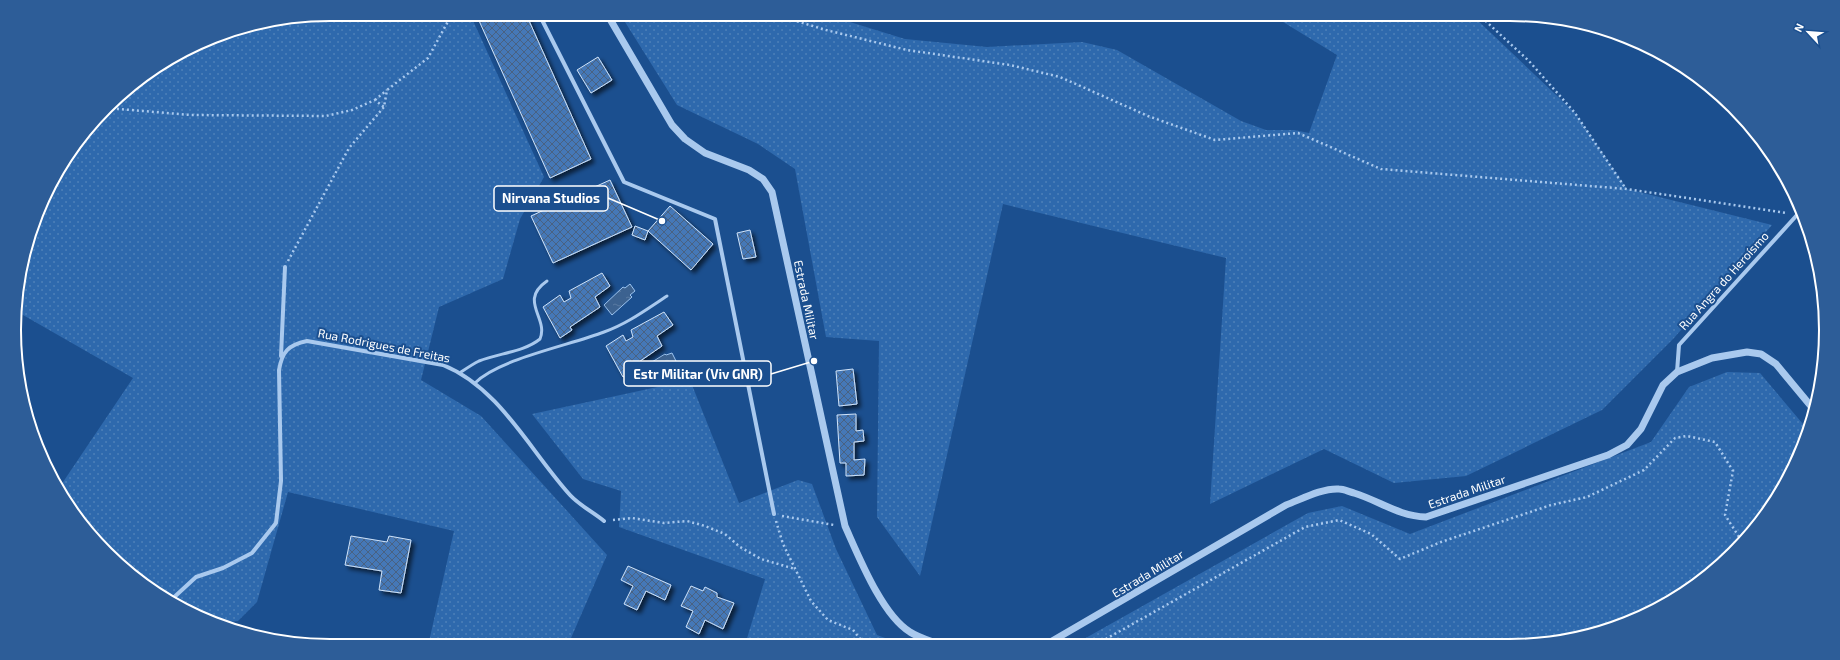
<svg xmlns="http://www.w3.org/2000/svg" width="1840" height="660" font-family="'Exo 2',sans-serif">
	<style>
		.grass { fill: url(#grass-dots) }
		.water { fill: url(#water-ripples); stroke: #9cc4f0 }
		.building { fill: url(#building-cross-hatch); stroke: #cfe3fa; filter: url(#shadow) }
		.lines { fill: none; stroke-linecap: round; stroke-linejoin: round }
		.path { stroke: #a9c9ee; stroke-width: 2.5; stroke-dasharray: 2 3; stroke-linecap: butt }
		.service { stroke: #a9c9ee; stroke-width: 3 }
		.minor { stroke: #a9c9ee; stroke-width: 4 }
		.tertiary { stroke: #a9c9ee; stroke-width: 7 }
		.labels { text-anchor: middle; stroke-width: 4; stroke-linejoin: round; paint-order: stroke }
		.street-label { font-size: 12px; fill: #fff; stroke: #1b4f8f }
		.rim { fill: none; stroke: #fff; stroke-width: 2 }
		.leader { fill: none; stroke: #fff; stroke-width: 1.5 }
		.callout-dot { fill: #fff; stroke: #1b4f8f; stroke-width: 1.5 }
		.callout { fill: #1b4f8f; stroke: #fff; stroke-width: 1.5 }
		.callout-label { font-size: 13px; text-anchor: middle; font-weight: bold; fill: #fff }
	</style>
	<defs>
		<pattern id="grass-dots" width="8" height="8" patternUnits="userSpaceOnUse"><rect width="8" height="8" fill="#2e69ad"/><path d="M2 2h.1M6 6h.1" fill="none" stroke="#4d80b9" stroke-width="1.8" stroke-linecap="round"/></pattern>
		<pattern id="water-ripples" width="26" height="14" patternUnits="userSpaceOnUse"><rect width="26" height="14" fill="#3c6290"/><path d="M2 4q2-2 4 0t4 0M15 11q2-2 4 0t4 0" fill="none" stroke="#597aa1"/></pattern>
		<pattern id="building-cross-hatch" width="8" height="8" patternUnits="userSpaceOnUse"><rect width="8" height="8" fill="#4478b7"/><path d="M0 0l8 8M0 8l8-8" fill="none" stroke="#486282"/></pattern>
		<filter id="shadow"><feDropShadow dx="3.5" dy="3.5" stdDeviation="2" flood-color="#0009"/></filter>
	</defs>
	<rect width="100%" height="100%" fill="#1b4f8f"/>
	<!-- grass -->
	<g class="grass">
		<path d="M330,14H470L544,177L520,219L503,279L439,307L421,380L481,416L607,555L568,645L428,646L454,531L288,492L257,602L238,621L222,623L154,593L107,554L67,506L59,488L133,378L16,311L17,289L47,190L79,137L121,93L209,38L269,20Z"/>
		<path d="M620,14H824L905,39L987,47L1082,42L1117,50L1241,121L1266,130H1294L1309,133L1337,55L1270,14H1471L1575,113L1627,189L1772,225L1674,338L1602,410L1466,476L1394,483L1324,449L1210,504L1226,258L1003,204L920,576L877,517L879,341L826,337L795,169L758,144L677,105Z"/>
		<path d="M1727,372L1760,373L1808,430L1784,488L1719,567L1650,614L1551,643L1075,644L1308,513L1342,506L1410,534L1651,442L1689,387Z"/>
		<path d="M690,380L739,503L798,480L812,484L836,549L877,635L904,645H745L765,579L619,527L621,491L583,479L532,414Z"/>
	</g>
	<!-- water -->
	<g class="water">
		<path d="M630,284L635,291L630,295L632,297L612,315L604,305L623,287L625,288Z"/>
		<path d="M672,353L676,361L670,363L672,366L648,379L642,368L665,354L666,355Z"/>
	</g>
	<!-- building -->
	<g class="building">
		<path d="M476,14H526L591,159L550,178Z"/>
		<path d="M598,57L612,80L591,93L577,70Z"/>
		<path d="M610,180L632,227L553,263L531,216Z"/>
		<path d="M670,206L713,244L691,270L648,231Z"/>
		<path d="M635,226L648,231L645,240L632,235Z"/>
		<path d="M750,230L756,257L743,259L737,233Z"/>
		<path d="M602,273L610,286L595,297L600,307L570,327L572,330L560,338L543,307L560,295L564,302L571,298L569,291Z"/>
		<path d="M664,312L673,325L657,336L662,346L633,366L635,369L623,377L606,346L623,335L626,341L633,337L631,330Z"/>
		<path d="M853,369L857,404L839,406L836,371Z"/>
		<path d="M856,414V431L863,430L864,441L854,442V460L865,459L864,475L846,476V463H840L837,415Z"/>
		<path d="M351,536L387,542L389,536L411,540L401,593L379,590L382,571L345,565Z"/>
		<path d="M628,566L671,585L665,600L646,591L637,610L624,604L633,586L621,580Z"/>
		<path d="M691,586L703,591L705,587L717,593V597L734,603L723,629L705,620L699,634L686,627L693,611L681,606Z"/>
	</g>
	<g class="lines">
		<!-- path -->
		<g class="path">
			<path d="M773,14L826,30L907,50L1010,65L1060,77L1148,116L1215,140L1298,133L1381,169L1627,189L1787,213"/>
			<path d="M1478,14L1529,61L1575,113L1626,189"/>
			<path d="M375,100L387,90"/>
			<path d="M107,108L191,115L326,116L352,110L375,100L384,107"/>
			<path d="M288,261L349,148L384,107L387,90L428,58L452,14"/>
			<path d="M782,516L834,525"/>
			<path d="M613,520L632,518L664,523L687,521L705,526L725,534L740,547L761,559L795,569"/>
			<path d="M776,521L783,544L811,601L828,620L853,630L865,645"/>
			<path d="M1649,614L1653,611"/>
			<path d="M1097,644L1305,527L1339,520L1371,534L1400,559L1441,542L1551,505L1587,497L1644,470L1675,438L1687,436L1715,442L1733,471L1725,515L1741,540"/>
		</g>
		<!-- service -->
		<g class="service">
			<path d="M1797,215L1800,209"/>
			<path d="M461,372C467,368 473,364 479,361C499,353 524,352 540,339C549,318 518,301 547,281"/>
			<path d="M475,383C498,359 571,345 604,332C627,324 647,309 667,296"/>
		</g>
		<!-- minor -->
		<g class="minor">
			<path d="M539,14L624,182L715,219L774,514"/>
			<path d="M281,356L285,267"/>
			<path d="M1677,372L1679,345L1797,215H1803"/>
			<path d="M171,600L196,577L223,568L252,553L276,523L281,481L279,370C282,352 288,345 307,341L443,365C500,388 530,451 570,495C579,505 593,512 604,521"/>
		</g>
		<!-- tertiary -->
		<g class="tertiary">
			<path d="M607,14L672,125L685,139L705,153L749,170L763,179L772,192L845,526C859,557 882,615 910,632C919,638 931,641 941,645"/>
			<path d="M1047,644L1286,505C1302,499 1322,488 1339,489C1344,489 1349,492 1354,493C1380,501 1398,516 1426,517L1608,455L1627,445L1641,429L1663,385L1677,372L1712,358L1747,352L1761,354L1776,364L1815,411"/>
		</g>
	</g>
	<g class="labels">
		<!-- street labels -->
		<g class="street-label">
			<text transform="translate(1724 281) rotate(-48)" y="4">Rua Angra do Heroísmo</text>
			<text transform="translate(806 300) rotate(78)" y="4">Estrada Militar</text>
			<text transform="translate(384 346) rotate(11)" y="4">Rua Rodrigues de Freitas</text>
			<text transform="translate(1467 492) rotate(-19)" y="4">Estrada Militar</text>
			<text transform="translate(1148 574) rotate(-31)" y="4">Estrada Militar</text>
		</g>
	</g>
	<!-- crop -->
	<path d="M0 0H1840V660H0ZM330 21H1510A309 309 0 0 1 1819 330V330A309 309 0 0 1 1510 639H330A309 309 0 0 1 21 330V330A309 309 0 0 1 330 21Z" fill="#2d5d98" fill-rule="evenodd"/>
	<path class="rim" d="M330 21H1510A309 309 0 0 1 1819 330V330A309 309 0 0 1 1510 639H330A309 309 0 0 1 21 330V330A309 309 0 0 1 330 21Z"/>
	<!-- callouts -->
	<path class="leader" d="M662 221L608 198M814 361L771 374"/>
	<g class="callout-dot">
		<circle cx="662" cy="221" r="4"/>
		<circle cx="814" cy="361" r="4"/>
	</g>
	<g class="callout">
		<rect x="494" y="186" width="114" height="25" rx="4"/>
		<rect x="624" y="361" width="147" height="25" rx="4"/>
	</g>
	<g class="callout-label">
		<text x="551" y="203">Nirvana Studios</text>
		<text x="698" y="379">Estr Militar (Viv GNR)</text>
	</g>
	<!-- north arrow -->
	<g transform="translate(1808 32) rotate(296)" stroke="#1b4f8f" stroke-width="3" paint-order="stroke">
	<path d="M0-3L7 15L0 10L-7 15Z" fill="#ffffff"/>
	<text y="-6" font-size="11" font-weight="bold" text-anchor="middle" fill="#ffffff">N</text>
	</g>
</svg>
